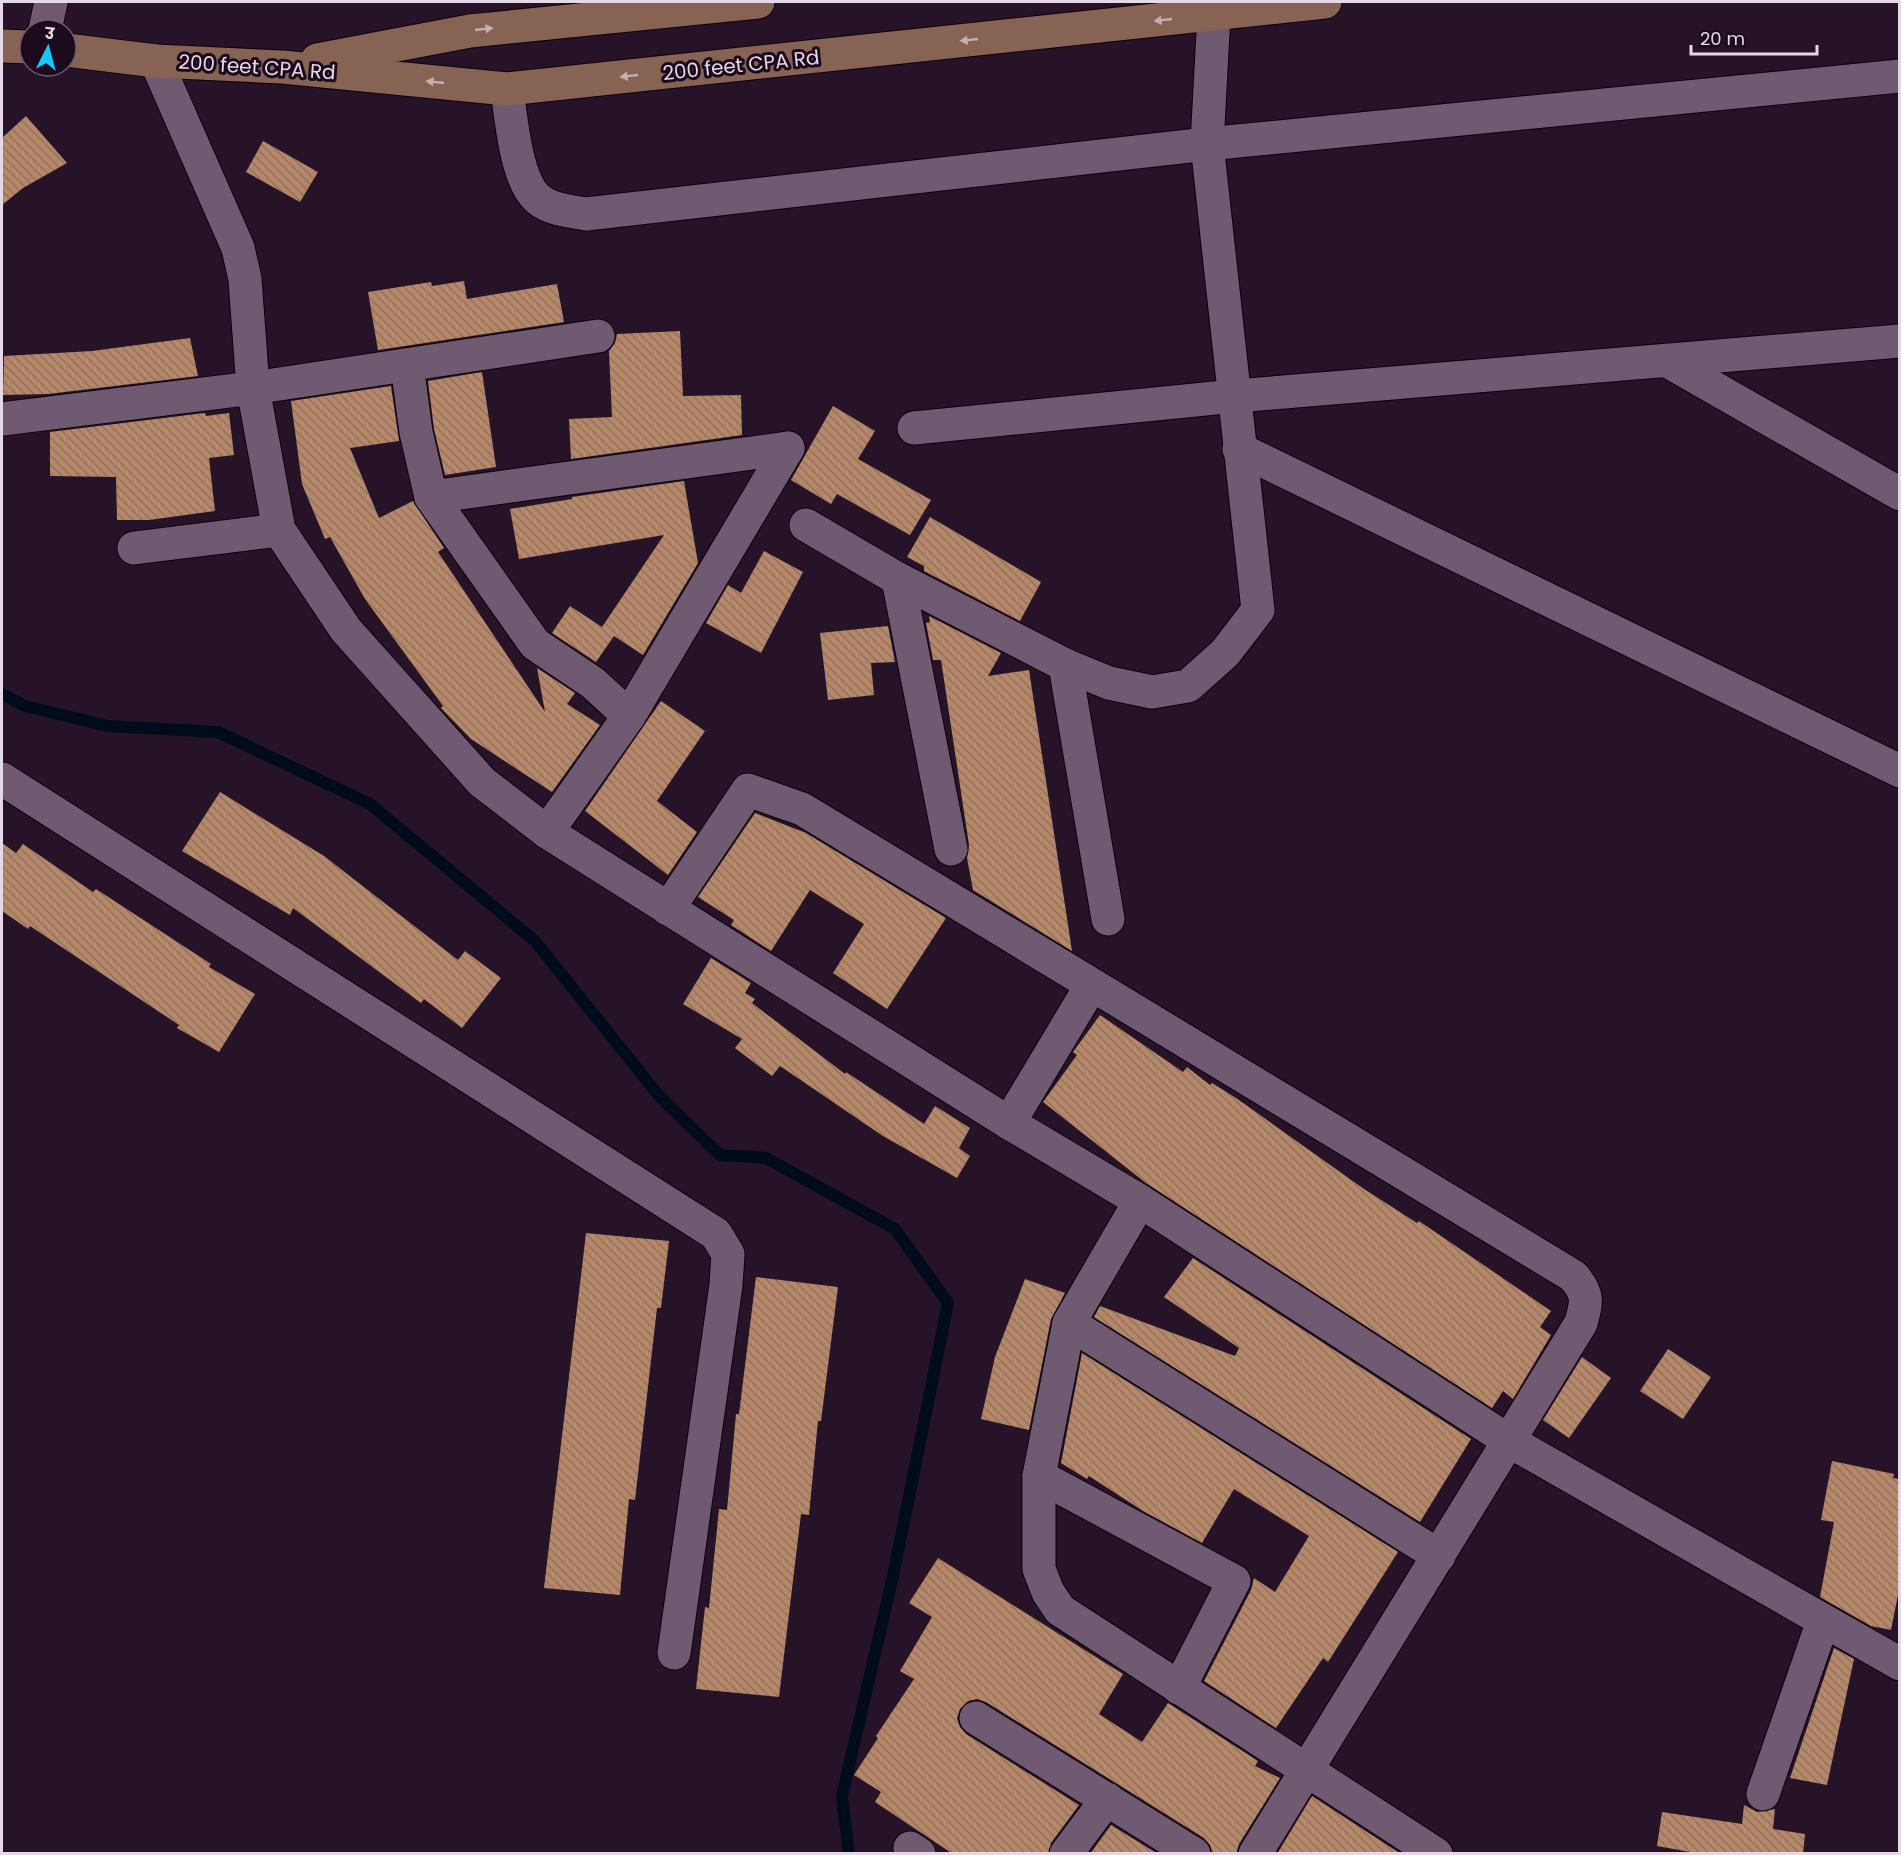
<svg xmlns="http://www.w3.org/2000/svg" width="1901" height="1855" font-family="Poppins,'Noto Sans Devanagari',sans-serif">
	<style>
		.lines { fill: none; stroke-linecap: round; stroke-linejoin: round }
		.stream { stroke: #000c1b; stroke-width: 12 }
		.building { fill: url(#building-back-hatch) }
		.street-casing { stroke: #0e010f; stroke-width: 35 }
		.secondary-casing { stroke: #0e010f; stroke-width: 35 }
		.street { stroke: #705a71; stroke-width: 33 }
		.secondary { stroke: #866352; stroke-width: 33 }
		.oneway { fill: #c4b0b3 }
		.labels { text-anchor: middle; stroke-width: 6; stroke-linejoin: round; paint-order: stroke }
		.street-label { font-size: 20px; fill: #e6d9e7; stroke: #1c0a1d }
	</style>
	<defs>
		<pattern id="building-back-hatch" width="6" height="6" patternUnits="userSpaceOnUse" patternTransform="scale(1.5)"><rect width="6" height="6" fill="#b48768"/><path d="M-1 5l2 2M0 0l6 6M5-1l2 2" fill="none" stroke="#93725e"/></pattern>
	</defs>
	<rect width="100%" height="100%" fill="#261327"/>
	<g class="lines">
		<!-- stream -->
		<path class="stream" d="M2,694L25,706L108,726L218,732L370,804L535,941L660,1097L720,1155L766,1158L895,1229L948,1303L893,1576L842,1796L849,1854"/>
	</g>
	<!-- building -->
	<g class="building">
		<path d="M26,116L67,163L23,188L2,205V138Z"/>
		<path d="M263,141L318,172L300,202L246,172Z"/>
		<path d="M464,281L467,299L557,284L564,322L378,350L368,292L431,282L432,286Z"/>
		<path d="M680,331L683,396L741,395L742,435L571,459L569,419L612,417L609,351L615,343L617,334Z"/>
		<path d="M190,338L198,376L48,394L3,395L4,356L92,351Z"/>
		<path d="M482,372L496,467L445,475L434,429L428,381Z"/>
		<path d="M391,386L399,441L350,448L379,518L413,501L444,548L438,552L545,712L537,668L575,693L567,704L600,725L552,792L471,739L441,708L443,706L365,599L330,537L325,539L302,484L291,401Z"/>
		<path d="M833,406L875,431L858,459L931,500L910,535L837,494L831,504L791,480Z"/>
		<path d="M205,413L206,416L229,413L234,455L209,458L215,511L149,520H117L116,477L50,476V432Z"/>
		<path d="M684,481L698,563L643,655L614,636L596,662L552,633L570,606L602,627L664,535L519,559L510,509L572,499V497Z"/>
		<path d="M930,517L1041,582L1020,621L924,571V566L907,557Z"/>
		<path d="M764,551L803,572L761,653L706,623L728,585L741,593Z"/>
		<path d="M929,616L1001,653L988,676L1029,670L1072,951L973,890L967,858L969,845L941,660H933L926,623L930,622Z"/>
		<path d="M888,626L895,662L871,663L874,695L828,700L820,633Z"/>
		<path d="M661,701L705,731L657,801L697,832L668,875L585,811Z"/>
		<path d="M220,792L324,856L458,960L465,951L501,978L462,1028L424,999L421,1003L293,908L290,915L182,851Z"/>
		<path d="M755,813L806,833L946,918L887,1009L833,973L864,924L810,890L771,951L731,925L734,920L698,897Z"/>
		<path d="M2,843L16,853L23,844L93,892L96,889L211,964L209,967L255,994L219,1052L177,1028L179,1025L30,926L28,929L2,911Z"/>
		<path d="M711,958L751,983L745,993L755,999L752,1003L845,1074L846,1072L924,1124L935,1106L970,1128L959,1148L970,1156L957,1178L883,1136L780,1066L772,1076L735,1048L742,1039L683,1004Z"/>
		<path d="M1100,1015L1183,1072L1187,1067L1210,1085L1212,1083L1236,1098L1364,1189L1417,1223L1419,1221L1551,1311L1540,1327L1551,1335L1513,1399L1503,1391L1492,1408L1146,1183L1043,1102L1077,1055L1073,1052Z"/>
		<path d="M586,1233L669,1241L661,1308H657L635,1500L629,1499L620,1595L544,1588Z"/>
		<path d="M1193,1258L1471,1439L1420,1522L1094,1317L1100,1306L1235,1356L1239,1348L1164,1297Z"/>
		<path d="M756,1277L838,1287L821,1421H818L809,1515L801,1514L779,1697L696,1689L705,1607L709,1608L719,1509L727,1510L736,1414H739Z"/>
		<path d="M1025,1279L1065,1293L1051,1319L1029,1430L981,1419L995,1357Z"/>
		<path d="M1668,1349L1711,1377L1683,1419L1640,1391Z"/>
		<path d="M1082,1353L1398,1552L1328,1662L1323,1658L1276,1728L1204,1681L1251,1590L1254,1578L1275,1592L1309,1536L1234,1489L1202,1543L1143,1511L1089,1476L1087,1479L1061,1463Z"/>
		<path d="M1582,1357L1611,1378L1569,1438L1543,1420Z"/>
		<path d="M1832,1461L1894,1474L1893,1478L1899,1479V1590L1891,1630L1871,1626L1820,1597L1834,1522L1821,1520Z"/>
		<path d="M938,1558L1123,1674L1099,1714L1142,1742L1168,1703L1258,1761L1255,1766L1280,1778L1239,1844L1236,1854H1213L1210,1845L1204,1838L986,1702L977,1699L968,1701L960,1709L957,1718L960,1727L966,1734L1079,1805L1051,1843L1048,1854H953L875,1802L881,1792L854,1775L878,1738L876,1736L914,1679L900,1671L932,1617L909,1603Z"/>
		<path d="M1834,1648L1854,1659L1827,1785L1790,1778Z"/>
		<path d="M1312,1796L1401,1854H1277Z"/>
		<path d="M1744,1805L1757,1812L1775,1809L1773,1829L1805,1834L1803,1854H1701L1657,1846L1662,1812L1742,1824Z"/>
		<path d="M1111,1825L1158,1854H1090Z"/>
	</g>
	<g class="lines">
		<!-- street casing -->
		<g class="street-casing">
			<g id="street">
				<path d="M45,30L51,2"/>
				<path d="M156,61L238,248L245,279L253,388L279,530L346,630L482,782L547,832L1009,1123L1140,1201L1509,1441L1900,1664"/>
				<path d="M507,89C511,117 516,181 538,199C551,210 570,211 586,214L1207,144L1900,76"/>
				<path d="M1669,362L1900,494"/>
				<path d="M407,365L416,432L431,497L535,644L593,683L629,716"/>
				<path d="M2,419L253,388L598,336"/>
				<path d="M914,428L1235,396L1900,341"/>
				<path d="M1239,449L1900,771"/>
				<path d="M431,497L788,448"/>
				<path d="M806,525L898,579"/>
				<path d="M134,548L279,530"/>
				<path d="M1065,665L1109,683L1152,692L1188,686L1225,653L1258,610L1207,144L1214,14L1213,2"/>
				<path d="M2,779L716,1234L728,1254L726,1285L674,1653"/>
				<path d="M547,832L629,716L788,448"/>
				<path d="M951,849L898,579L1065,665L1108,919"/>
				<path d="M668,909L748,790L802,809L1573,1276C1589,1294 1587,1301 1581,1323L1255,1854"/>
				<path d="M1009,1123L1091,986"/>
				<path d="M1140,1201L1069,1323L1039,1476V1569L1048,1592L1060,1610L1436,1854"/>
				<path d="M1069,1323L1439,1556"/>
				<path d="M1039,1476L1234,1581L1179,1688"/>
				<path d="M976,1718L1194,1854"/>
				<path d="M1763,1794L1823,1621"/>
				<path d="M910,1848L919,1854"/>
				<path d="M1066,1854L1107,1799"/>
			</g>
		</g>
		<!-- secondary casing -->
		<g class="secondary-casing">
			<g id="secondary">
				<path d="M2,46L30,47"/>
				<path d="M66,50L156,61L282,67L507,89L1325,2"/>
				<path d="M317,60L470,31L758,2"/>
			</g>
		</g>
		<!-- street -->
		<use href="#street" class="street"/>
		<!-- secondary -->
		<use href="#secondary" class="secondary"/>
	</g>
	<!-- one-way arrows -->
	<defs><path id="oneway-solid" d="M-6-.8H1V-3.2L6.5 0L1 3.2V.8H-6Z" transform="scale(1.5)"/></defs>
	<g class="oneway">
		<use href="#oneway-solid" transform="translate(1163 20) rotate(174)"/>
		<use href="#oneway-solid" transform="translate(484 29) rotate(-6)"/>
		<use href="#oneway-solid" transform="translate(969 40) rotate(174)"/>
		<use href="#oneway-solid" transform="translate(629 76) rotate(174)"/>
		<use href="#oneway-solid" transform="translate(435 82) rotate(-174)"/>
	</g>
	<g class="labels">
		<!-- street labels -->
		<g class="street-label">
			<text transform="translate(741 65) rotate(-6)" y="7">200 feet CPA Rd</text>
			<text transform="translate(257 67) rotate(4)" y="7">200 feet CPA Rd</text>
		</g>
	</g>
	<!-- border -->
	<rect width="1901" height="1855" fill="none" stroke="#e6d9e7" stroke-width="6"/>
	<!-- north arrow -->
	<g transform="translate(48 48) rotate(6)"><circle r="28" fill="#1c0a1d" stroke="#6d5d6e" stroke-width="1.5"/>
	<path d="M0-4.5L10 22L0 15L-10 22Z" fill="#11cafa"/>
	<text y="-9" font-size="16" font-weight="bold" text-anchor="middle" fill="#e6d9e7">उ</text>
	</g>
	<!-- scale -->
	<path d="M1691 45v9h126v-9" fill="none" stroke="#e6d9e7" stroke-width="3"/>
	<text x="1700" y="45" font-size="18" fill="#e6d9e7" stroke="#1c0a1d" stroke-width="4.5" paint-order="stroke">20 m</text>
</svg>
